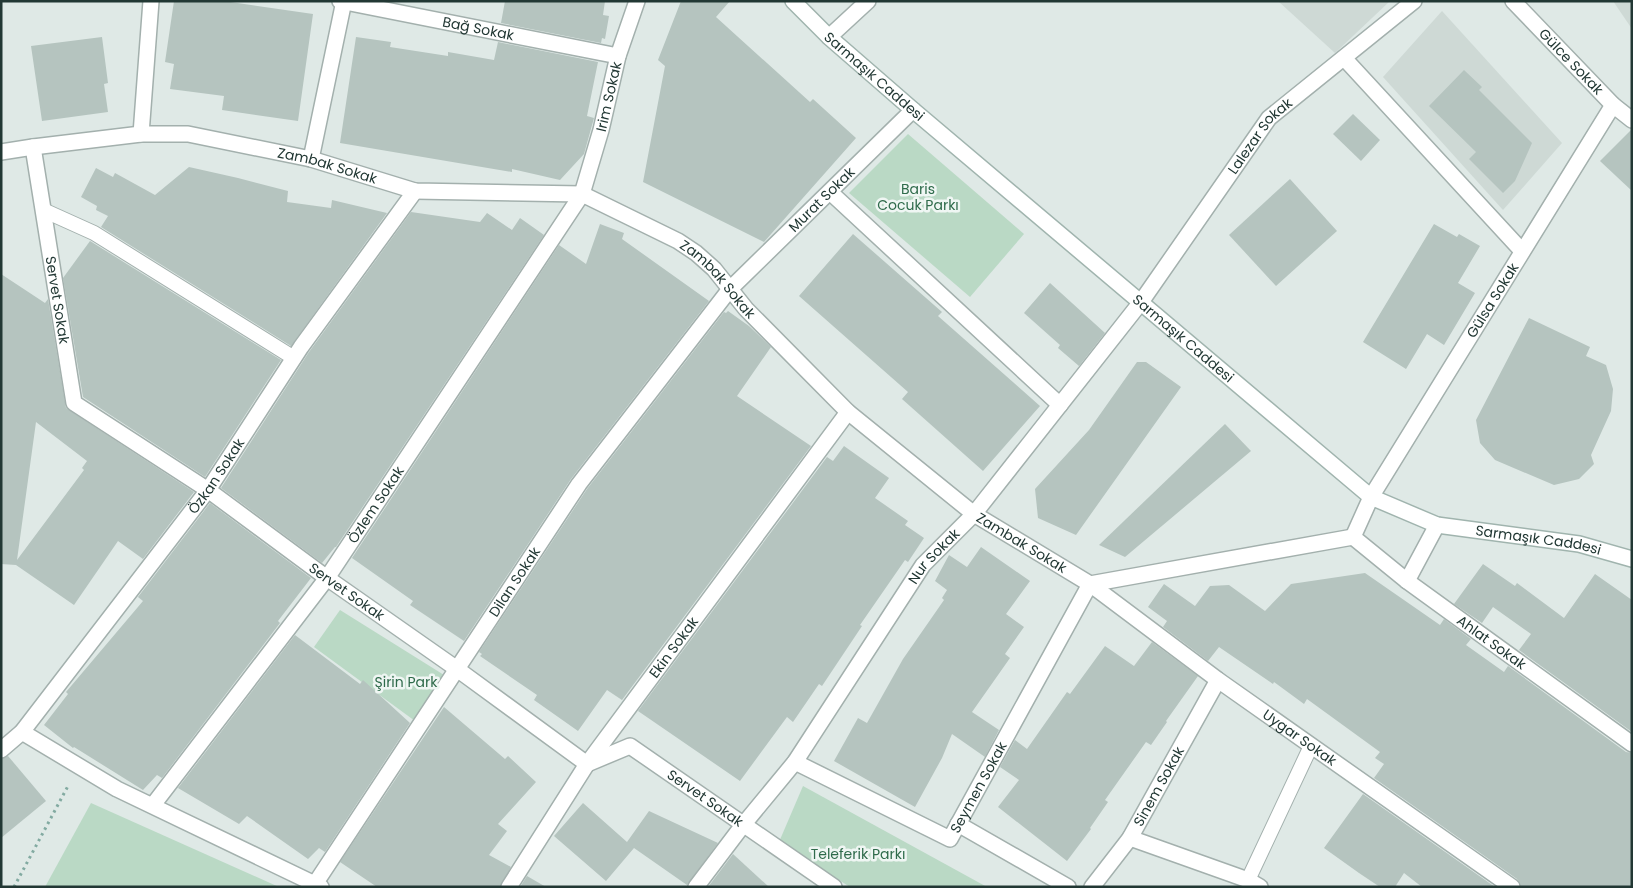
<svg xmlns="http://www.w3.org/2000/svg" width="1633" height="888" font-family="Poppins,sans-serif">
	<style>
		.built { fill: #ced9d5 }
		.green { fill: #bad9c5 }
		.building { fill: #b5c4bf; fill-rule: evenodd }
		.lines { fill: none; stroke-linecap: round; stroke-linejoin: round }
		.lane-casing { stroke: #a3b0ad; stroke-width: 16 }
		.street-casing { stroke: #a3b0ad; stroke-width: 18 }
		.secondary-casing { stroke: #a0b4ae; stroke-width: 18 }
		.path { stroke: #82aaa1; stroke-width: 3; stroke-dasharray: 2.5 4; stroke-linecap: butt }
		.lane { stroke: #fff; stroke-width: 14 }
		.street { stroke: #fff; stroke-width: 15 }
		.secondary { stroke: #fff; stroke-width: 15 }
		.labels { text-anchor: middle; stroke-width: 5; stroke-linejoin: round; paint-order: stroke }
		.street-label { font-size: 14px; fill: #223834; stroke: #eff6f3 }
		.park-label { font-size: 14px; fill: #2f6b4b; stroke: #eff6f3 }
	</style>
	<rect width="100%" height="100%" fill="#dfe9e6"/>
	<!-- built -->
	<g class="built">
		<path d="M1278,1H1390L1335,53Z"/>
		<path d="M1613,1H1632V29Z"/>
		<path d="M1442,11L1562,143L1503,210L1383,77Z"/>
	</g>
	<!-- green -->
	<g class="green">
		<path d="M908,134L1024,234L970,297L849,193Z"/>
		<path d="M340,610L444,675L415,721L314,647Z"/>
		<path d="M803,786L987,887H850L779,842Z"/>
		<path d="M91,803L279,887H45Z"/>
	</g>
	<!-- building -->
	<g class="building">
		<path d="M174,1H224L313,14L298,121L222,110L224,96L170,89L174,64L165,62Z"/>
		<path d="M505,1H605L603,15L609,16L605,39L602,38L601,43L501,23Z"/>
		<path d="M681,1H730L716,17L810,102L813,99L856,138L764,242L643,182L665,66L658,60Z"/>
		<path d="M102,37L108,83L104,84L108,112L42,121L31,46Z"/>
		<path d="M356,37L391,42L390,47L448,56V52L494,60L498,42L598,62L587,116L594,118L584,154L560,180L512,169V172L340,143Z"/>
		<path d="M1464,70L1482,87L1479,90L1532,143L1515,181L1503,193L1469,159L1476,152L1429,106Z"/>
		<path d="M1353,114L1380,140L1361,161L1333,134Z"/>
		<path d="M1632,129V191L1600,161Z"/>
		<path d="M189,167L238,178L288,191L287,202L331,208L332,200L387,213L291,346L101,227L108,216L96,210L97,206L81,197L96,168L113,177L115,173L155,195Z"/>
		<path d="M1290,179L1337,231L1276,286L1229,235Z"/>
		<path d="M411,212L480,222L487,213L512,230L520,218L544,235L336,547H335L322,563L221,488L309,352Z"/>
		<path d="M600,224L624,233L622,239L709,301L571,479L464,641L410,605L413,601L352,558L559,245L586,264Z"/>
		<path d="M1434,224L1457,237L1459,234L1480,246L1458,283L1475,293L1444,345L1427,334L1406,369L1363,342Z"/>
		<path d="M853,234L942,312L938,316L1040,406L983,471L902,399L908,392L799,296Z"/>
		<path d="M90,241L281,360L205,477L83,397L63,278Z"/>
		<path d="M1,274L45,303L48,299L66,408L194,492L143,559L118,541L74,605L16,565L1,564ZM36,422L87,461L82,468L84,470L17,560Z"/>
		<path d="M1050,283L1105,333L1079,366L1058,348L1060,345L1024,313Z"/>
		<path d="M728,311L749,326L771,347L737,396L811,446L622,700L607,690L578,731L534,700L537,695L480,656L482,654L479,652L587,489L724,312L726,313Z"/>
		<path d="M1529,318L1590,347L1586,356L1606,365L1613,389L1611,411L1591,455L1594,464L1579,479L1554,485L1495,460L1480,443L1476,420Z"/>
		<path d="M1137,362H1146L1181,387L1076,535L1038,518L1035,489L1089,430Z"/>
		<path d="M1225,424L1251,451L1125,557L1099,545Z"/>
		<path d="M844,446L889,478L875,498L908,521L905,525L924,538L908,562L905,560L860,625L862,626L822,686L819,684L793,722L787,717L740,781L638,711L827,457L833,461Z"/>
		<path d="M210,503L311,578L278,621L280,623L162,778L157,775L143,790L74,747L73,748L44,725L68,694L66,692L143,601L138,597Z"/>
		<path d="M981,547L1030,581L1006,614L1024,627L1005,654L1010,658L972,712L999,730L985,757L952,734L942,758L915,807L834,761L858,718L867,723L903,659L944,600L942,598L947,590L935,581L949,555L967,567Z"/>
		<path d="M1483,564L1515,586L1517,583L1564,618L1595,574L1632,600V732L1519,650L1531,634L1493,607L1482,623L1454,604Z"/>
		<path d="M1365,573L1440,625L1444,619L1471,639L1466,645L1504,672L1508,666L1626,752L1632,753V887H1521L1517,879L1374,778L1384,764L1375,758L1380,752L1307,699L1304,704L1274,682L1273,684L1219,647L1208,661L1163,627L1167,621L1148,607L1164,584L1195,606L1210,586L1229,585L1265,611L1291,584Z"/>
		<path d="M295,635L360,684L363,680L410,723L325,852L319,848L308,859L247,816L239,824L178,788Z"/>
		<path d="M1152,642L1198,676L1166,721L1167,722L1151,745L1146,742L1105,800L1108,802L1090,828L1091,829L1067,861L998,807L1019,780L1000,767L1015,740L1027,749L1067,692L1070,694L1105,646L1134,666Z"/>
		<path d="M444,707L505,759L508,756L536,782L498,824L507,831L489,855L511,867L500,887H377L340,862Z"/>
		<path d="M8,756L46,801L1,838V759Z"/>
		<path d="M1363,794L1495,887H1422L1404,873L1395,887H1380L1359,873L1324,848Z"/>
		<path d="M583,803L627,842L649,811L718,843L687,885L634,848L606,881L554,836Z"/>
		<path d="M733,854L769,887H708Z"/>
		<path d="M527,876L546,887H520Z"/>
	</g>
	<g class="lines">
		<!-- lane casing -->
		<g class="lane-casing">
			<g id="lane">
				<path d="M43,210L94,233L294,358"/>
				<path d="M1248,880L1311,746"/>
			</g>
		</g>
		<!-- street casing -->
		<g class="street-casing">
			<g id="street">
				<path id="s1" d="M340,1L618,56"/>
				<path id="s2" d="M1513,1L1613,105L1632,120"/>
				<path d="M829,37L868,1"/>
				<path d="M1344,58L1522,251"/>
				<path d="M141,134L151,1"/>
				<path id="s3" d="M33,147L74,403L208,490L327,578L457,669L587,764L630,746L834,887"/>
				<path id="s4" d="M1,152L33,147L141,134H188L311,159L415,191L582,194L678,241L696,253L714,269L746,309L848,412L974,514L1090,584L1353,537"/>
				<path d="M311,159L344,1"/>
				<path d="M830,192L1060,405"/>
				<path id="s5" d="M1353,537L1371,497L1613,105"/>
				<path id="s6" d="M1353,537L1407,581L1632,744"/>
				<path d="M1407,581L1437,525"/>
				<path d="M22,732L117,789L321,887"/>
				<path id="s7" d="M1,750L22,732L208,490L301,347L415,191"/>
				<path id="s8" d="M795,762L950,839L1090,584L1218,680L1512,887"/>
				<path id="s9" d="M153,805L327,578L582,194L601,130L618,56L637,1"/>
				<path d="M958,824L1068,887"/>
				<path d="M1130,838L1248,880L1260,887"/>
				<path id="s10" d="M315,884L579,484L730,289L913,110"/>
				<path id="s11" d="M509,887L587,764L848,412"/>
				<path id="s12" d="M696,887L743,825L795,762L923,565L974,514L1141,302L1269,118L1414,1"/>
				<path id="s13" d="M1092,887L1130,838L1218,680"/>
			</g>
		</g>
		<!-- secondary casing -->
		<g class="secondary-casing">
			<g id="secondary">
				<path id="s14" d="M793,1L829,37L913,110L1371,497L1437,525L1579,544L1632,559"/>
			</g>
		</g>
		<!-- path -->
		<path class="path" d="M14,887L68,786"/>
		<!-- lane -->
		<use href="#lane" class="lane"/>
		<!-- street -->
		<use href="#street" class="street"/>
		<!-- secondary -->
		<use href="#secondary" class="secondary"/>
	</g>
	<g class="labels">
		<!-- street labels -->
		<g class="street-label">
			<text dy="5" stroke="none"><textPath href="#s1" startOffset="141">Bağ Sokak</textPath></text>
			<text dy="5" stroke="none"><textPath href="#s2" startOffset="84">Gülce Sokak</textPath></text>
			<text dy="5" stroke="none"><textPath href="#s14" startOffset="111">Sarmaşık Caddesi</textPath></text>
			<text dy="5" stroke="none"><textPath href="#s9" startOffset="848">Irim Sokak</textPath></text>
			<text dy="5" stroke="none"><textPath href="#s12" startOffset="941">Lalezar Sokak</textPath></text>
			<text dy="5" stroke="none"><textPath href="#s4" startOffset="331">Zambak Sokak</textPath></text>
			<text dy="5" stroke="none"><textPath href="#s10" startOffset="854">Murat Sokak</textPath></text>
			<text dy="5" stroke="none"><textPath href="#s4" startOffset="752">Zambak Sokak</textPath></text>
			<text dy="5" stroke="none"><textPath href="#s3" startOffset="155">Servet Sokak</textPath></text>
			<text dy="5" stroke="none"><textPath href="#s5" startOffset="275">Gülsa Sokak</textPath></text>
			<text dy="5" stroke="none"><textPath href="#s14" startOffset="516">Sarmaşık Caddesi</textPath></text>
			<text dy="5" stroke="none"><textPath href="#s7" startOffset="349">Özkan Sokak</textPath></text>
			<text dy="5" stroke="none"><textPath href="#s9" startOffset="374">Özlem Sokak</textPath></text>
			<text dy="5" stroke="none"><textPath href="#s14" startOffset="936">Sarmaşık Caddesi</textPath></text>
			<text dy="5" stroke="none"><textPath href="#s4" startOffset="1156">Zambak Sokak</textPath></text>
			<text dy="5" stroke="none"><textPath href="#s12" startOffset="408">Nur Sokak</textPath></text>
			<text dy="5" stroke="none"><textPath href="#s10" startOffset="362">Dilan Sokak</textPath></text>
			<text dy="5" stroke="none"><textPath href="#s3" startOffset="591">Servet Sokak</textPath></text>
			<text dy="5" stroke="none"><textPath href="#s6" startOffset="174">Ahlat Sokak</textPath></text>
			<text dy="5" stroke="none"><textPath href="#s11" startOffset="291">Ekin Sokak</textPath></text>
			<text dy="5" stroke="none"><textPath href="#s8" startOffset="724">Uygar Sokak</textPath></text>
			<text dy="5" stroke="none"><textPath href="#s13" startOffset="121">Sinem Sokak</textPath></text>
			<text dy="5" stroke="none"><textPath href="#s8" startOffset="232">Seymen Sokak</textPath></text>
			<text dy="5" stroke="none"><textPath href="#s3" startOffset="1025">Servet Sokak</textPath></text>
		</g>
		<!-- park labels -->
		<g class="park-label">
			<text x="918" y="194">Baris<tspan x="918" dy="16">Cocuk Parkı</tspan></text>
			<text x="406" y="687">Şirin Park</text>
			<text x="858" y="859">Teleferik Parkı</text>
		</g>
	</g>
	<!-- border -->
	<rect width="1633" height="888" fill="none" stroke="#223834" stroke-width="5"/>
</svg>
